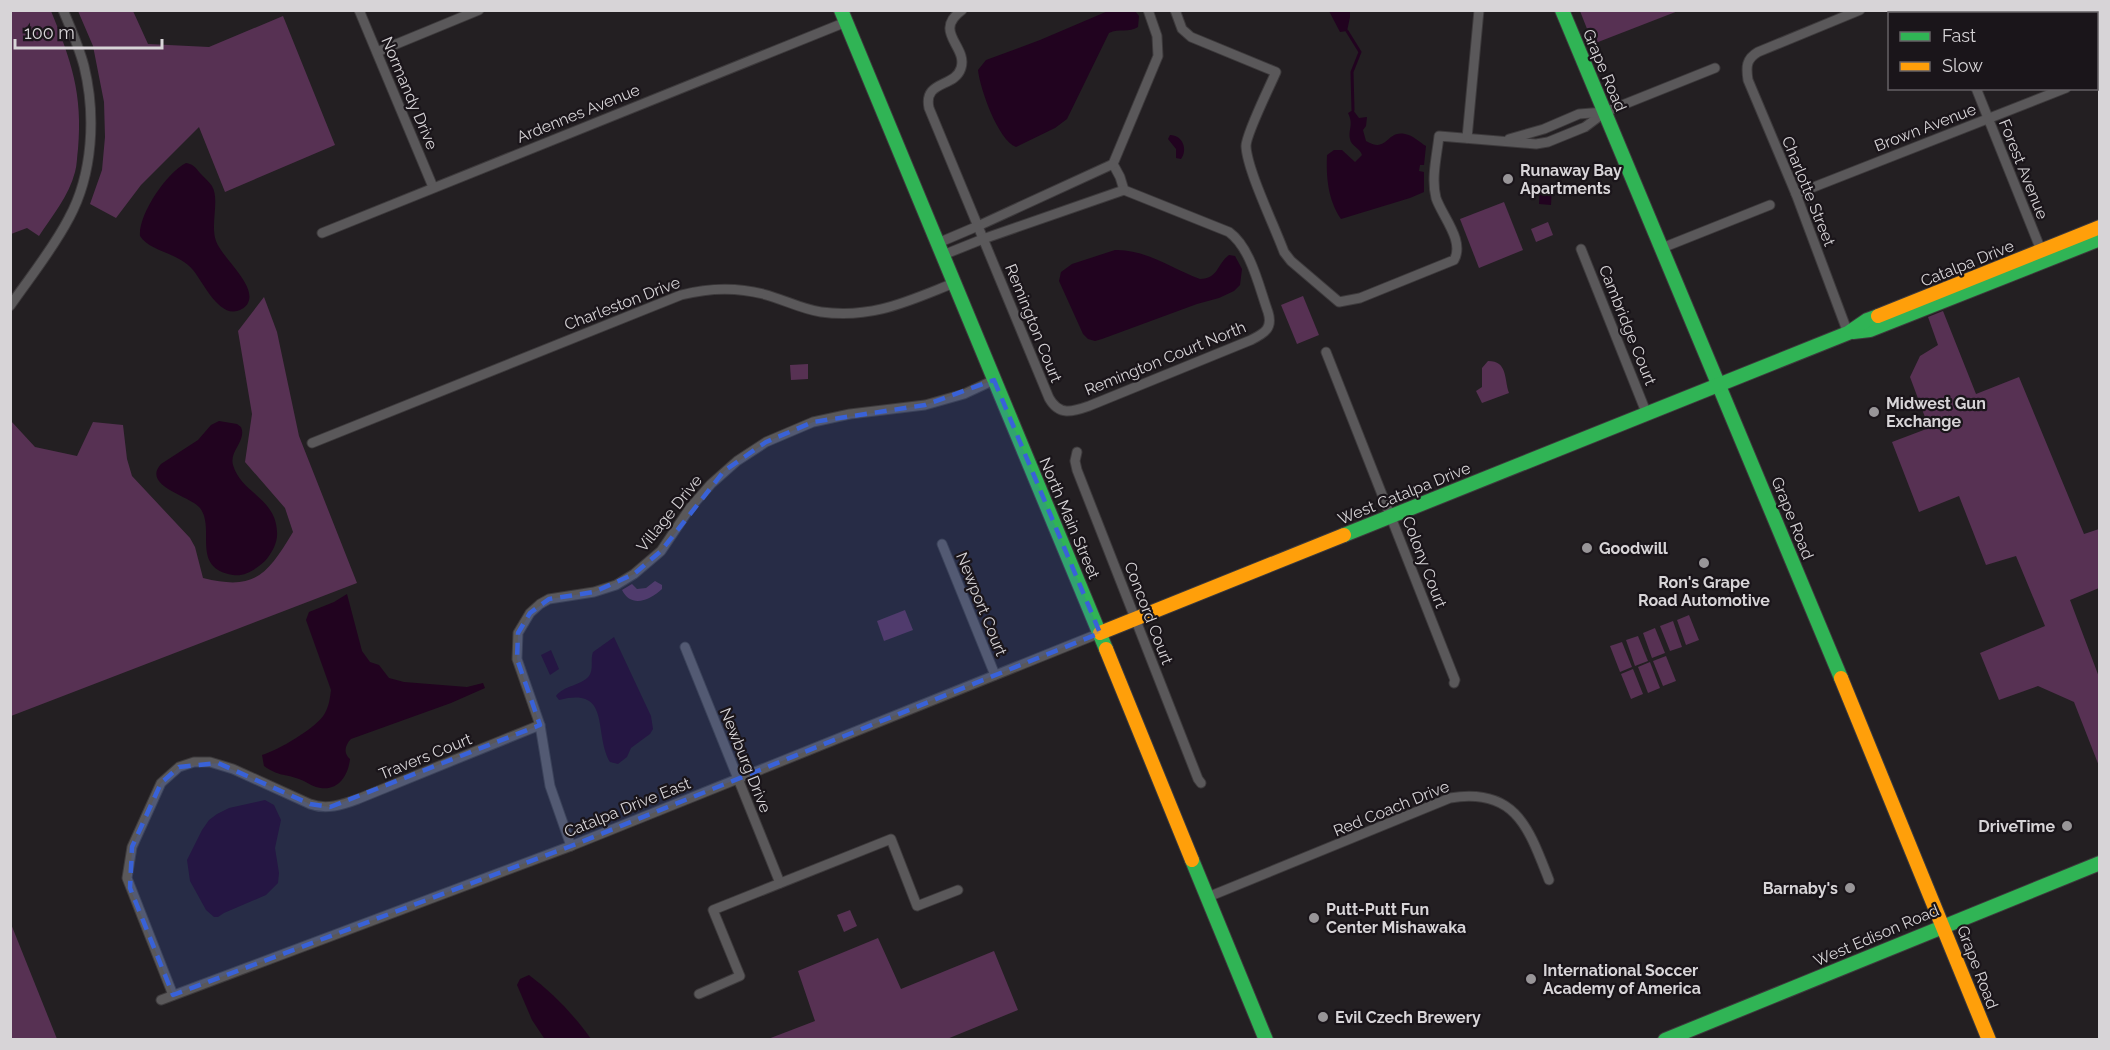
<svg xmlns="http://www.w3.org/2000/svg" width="2110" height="1050" font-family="Raleway,sans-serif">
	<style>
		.green { fill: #573153 }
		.water { fill: #21031f }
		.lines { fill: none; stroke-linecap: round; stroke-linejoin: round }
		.stream { stroke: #21031f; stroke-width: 3 }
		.street-casing { stroke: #3d3a3c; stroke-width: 11 }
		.fast-casing { stroke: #3d3a3c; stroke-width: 16 }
		.slow-casing { stroke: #3d3a3c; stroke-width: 16 }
		.street { stroke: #5a585a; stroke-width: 9 }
		.fast { stroke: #30b455; stroke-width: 14 }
		.slow { stroke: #ff9f0a; stroke-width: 14 }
		.marked { fill: #3962d8; fill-opacity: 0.2; stroke: #3962d8; stroke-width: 4.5; stroke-dasharray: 12 8; stroke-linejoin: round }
		.poi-dot { fill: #989598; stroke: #1a151a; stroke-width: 2 }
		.labels { text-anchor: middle; stroke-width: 4.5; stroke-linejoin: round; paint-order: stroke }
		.street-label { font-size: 16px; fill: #d7d4d7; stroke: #1a151a }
		.poi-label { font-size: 16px; font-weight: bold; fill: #d7d4d7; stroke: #1a151a; text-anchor: start }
	</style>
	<rect width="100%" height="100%" fill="#231f22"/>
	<!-- green -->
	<g class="green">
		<path d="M11,10L51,11C71,60 83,94 78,149C77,156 77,165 75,172C69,196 52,216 39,236L27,228L11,234Z"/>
		<path d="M78,11H133L148,44L209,47L283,16L335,145L225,192L199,127L141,185L116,218L90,204L102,170L105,137L104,102L93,46Z"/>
		<path d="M1580,11H1678L1593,44Z"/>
		<path d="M1504,202L1523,250L1479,268L1460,219Z"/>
		<path d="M1548,222L1553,235L1536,242L1531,229Z"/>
		<path d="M1303,296L1319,335L1297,344L1281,305Z"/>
		<path d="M264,297L277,332L299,436L357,583L11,716V421L35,447L77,456L93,422L123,425L127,459L132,476L190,538L195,547L203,578C255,591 267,575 293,532L285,508L245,462L252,414L238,331Z"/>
		<path d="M1943,311L1976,394L2019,377L2084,534L2099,529V588L2070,600L2099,677V766L2074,702L2038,686L1999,700L1980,653L2045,626L2016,556L1986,565L1959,496L1919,512L1892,442L1929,428L1910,377L1920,356L1938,345L1928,317Z"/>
		<path d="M1488,361C1508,361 1504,379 1509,393L1482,403L1476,391L1482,387V368Z"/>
		<path d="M808,364V379L791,380L790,365Z"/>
		<path d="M655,581L662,585V589C649,601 631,608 622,590L632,584L637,589L646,588Z"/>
		<path d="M905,610L913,630L884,641L877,621Z"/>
		<path d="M1689,615L1699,640L1686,645L1677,620Z"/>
		<path d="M1673,621L1682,647L1670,651L1660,626Z"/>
		<path d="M1655,628L1665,653L1652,658L1643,633Z"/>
		<path d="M1638,636L1648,661L1635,666L1626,640Z"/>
		<path d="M1622,642L1632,667L1620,672L1610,646Z"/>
		<path d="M1666,656L1676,681L1663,686L1653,661Z"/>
		<path d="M1650,662L1660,688L1648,693L1638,667Z"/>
		<path d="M1633,669L1643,694L1631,699L1621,674Z"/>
		<path d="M850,910L857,926L844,932L837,915Z"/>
		<path d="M11,924L57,1039H11Z"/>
		<path d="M878,938L901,989L994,951L1018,1010L947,1039H768L815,1021L798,971Z"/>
	</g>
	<!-- water -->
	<g class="water">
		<path d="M1108,11H1135L1139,16L1138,27C1129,33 1119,28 1109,33L1067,119L1055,128L1016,147C998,140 980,89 978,70L986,60L1040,40Z"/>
		<path d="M1329,11H1350V17L1347,31L1340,32Z"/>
		<path d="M1353,110L1359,118L1367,117L1366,126L1363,130L1366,141C1388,154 1386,130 1405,134C1413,135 1419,142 1426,146L1424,165H1420L1419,171L1424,172V192L1410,198L1341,219C1328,200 1326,177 1327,155L1334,150H1342L1355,162L1362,155C1360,148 1351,146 1350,139C1348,129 1354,125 1348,113Z"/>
		<path d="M1170,135C1183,135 1188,150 1181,159L1176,158V149L1168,139Z"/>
		<path d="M186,163C193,164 195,167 200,173C204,177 209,182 212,186C220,200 210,224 216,241C222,258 257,285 248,303C246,307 241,310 237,311C218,316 203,282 193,270C178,252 150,252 140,236C138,215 167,172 186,163Z"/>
		<path d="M1540,186L1552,187L1551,205L1539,204Z"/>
		<path d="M1115,250C1145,249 1173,269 1200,279C1218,279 1217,264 1229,255L1235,256L1242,269L1240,285L1234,291L1219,298L1197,304L1102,339L1095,341L1088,339L1083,334L1059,281L1061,272L1072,264Z"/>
		<path d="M219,421L237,424L241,427C247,441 229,451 233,465C241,493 276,498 277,532C278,542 272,553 265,561C256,569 245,577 233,575C190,568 216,529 200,508C191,496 141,486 161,464L198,440L211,425Z"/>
		<path d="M347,594L362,651L370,662L379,665L389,678L404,682L467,687L483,683L485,688L451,703L351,739C345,745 343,753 350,759C348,777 337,793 316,787C310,785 305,781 299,779C283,773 280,777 264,766L262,755C277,751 318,727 325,713C329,706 330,698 331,690L306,620L309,612L334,602Z"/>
		<path d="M614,637L651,716L653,729L650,734L631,748L627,757L618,764L610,762C593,733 612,686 559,700L556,696C564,685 581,686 589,676C594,669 590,659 593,652Z"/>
		<path d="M551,650L559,669L550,675L541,655Z"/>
		<path d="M265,800L274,805L281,820L275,848L279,873L278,883L266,895L224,913L218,917H214L206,910L190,881L187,860L202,830L209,820L217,814L229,808Z"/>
		<path d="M529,975C553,993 574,1015 591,1039L544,1038L532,1020L517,985L520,979Z"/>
	</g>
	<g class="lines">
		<!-- stream -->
		<path class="stream" d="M1347,31L1360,52L1352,72L1353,110"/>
		<!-- street casing -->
		<g class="street-casing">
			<g id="street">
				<path d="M359,10L433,187"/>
				<path d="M962,10C932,32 968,46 961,68C955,88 923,80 929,108L1049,398C1059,416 1072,412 1089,406L1251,340C1265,333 1273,328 1268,312C1259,287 1251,248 1229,232L1124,190"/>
				<path d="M1175,10L1182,29L1191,37L1276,72C1270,86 1246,134 1246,146C1247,170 1275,227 1284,252L1291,261L1339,302L1360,298L1454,260C1465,241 1442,216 1436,198C1431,178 1437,155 1439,136L1536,144L1548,142L1585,127L1605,112L1715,68"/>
				<path d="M1945,10L1946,14"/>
				<path d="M377,52L479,10"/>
				<path d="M2096,77L2100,76"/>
				<path d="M1976,88L2043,255"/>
				<path d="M1467,138L1479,10"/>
				<path d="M1509,139L1544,129L1579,114L1605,112"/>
				<path d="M1113,164L1158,56L1157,36L1148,10"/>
				<path d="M1113,164L1120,177L1124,190"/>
				<path d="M1796,194L2066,88"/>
				<path d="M322,233L846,22"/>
				<path d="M938,243L978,226L1113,164"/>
				<path d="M1662,248L1770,205"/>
				<path d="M1581,249L1646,412"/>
				<path d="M943,255L983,239L1124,190"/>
				<path d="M10,306C30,277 53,249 69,218C93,174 96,115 84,66C79,47 71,29 63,10"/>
				<path d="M1848,333L1796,194L1748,80C1746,67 1746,59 1758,52L1860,10"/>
				<path d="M1326,352L1455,680L1454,683"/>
				<path d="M312,443L681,295C708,288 736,287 763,294C783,299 801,309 821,312C873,319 908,301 954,283"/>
				<path d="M1077,452L1075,461L1077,470L1198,779L1201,783"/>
				<path d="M942,544L995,675"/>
				<path d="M685,647L780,883"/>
				<path d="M571,846L550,786L540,725L517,659L518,633L530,613L540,604L549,599L594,592L616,585L634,574L661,551L690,508L711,484L737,461L766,442L813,422L850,414L925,405L964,394L994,380"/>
				<path d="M1208,897L1450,798C1516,787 1529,829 1549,880"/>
				<path d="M699,994L740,976L713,910L891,839L917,906L958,890"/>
				<path d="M173,995L127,878L132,847L161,783L179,767L194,762H210L233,769L310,804C326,810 342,805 358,799L540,725"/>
				<path d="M161,1000L571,846L1100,633"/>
			</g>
		</g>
		<!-- fast casing -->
		<g class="fast-casing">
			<g id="fast">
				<path d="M841,10L1106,649"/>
				<path d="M1562,10L1841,678"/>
				<path d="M1853,332L1870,330L2100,239"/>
				<path d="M1344,535L1848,333L1867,320L1878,316"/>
				<path d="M1192,860L1266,1040"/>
				<path d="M1665,1040L2100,863"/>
			</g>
		</g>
		<!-- slow casing -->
		<g class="slow-casing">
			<g id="slow">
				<path d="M1878,316L2100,227"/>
				<path d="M1100,633L1344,535"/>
				<path d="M1106,649L1192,860"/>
				<path d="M1841,678L1989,1040"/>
			</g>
		</g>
		<!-- street -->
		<use href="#street" class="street"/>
		<!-- fast -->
		<use href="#fast" class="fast"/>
		<!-- slow -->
		<use href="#slow" class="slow"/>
	</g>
	<!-- marked area -->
	<path class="marked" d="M994,380L1100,633L571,846L173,995L130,888L132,847L161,783L179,767L218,763L310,804L330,807L540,725L517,659L518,633L530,613L549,599L594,592L634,574L661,551L724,471L766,442L813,422L925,405Z"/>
	<!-- markers -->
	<g class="poi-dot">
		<circle cx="1508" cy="179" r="6"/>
		<circle cx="1874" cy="412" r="6"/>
		<circle cx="1587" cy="548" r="6"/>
		<circle cx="1704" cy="563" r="6"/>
		<circle cx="2067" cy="826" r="6"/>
		<circle cx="1850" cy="888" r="6"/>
		<circle cx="1314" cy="918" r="6"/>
		<circle cx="1531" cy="979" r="6"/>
		<circle cx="1323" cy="1017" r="6"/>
	</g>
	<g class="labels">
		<!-- street labels -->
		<g class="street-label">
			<text transform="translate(1605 70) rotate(67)" y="6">Grape Road</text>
			<text transform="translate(410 93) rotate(67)" y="6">Normandy Drive</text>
			<text transform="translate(578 113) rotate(-22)" y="6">Ardennes Avenue</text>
			<text transform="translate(1925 127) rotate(-21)" y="6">Brown Avenue</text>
			<text transform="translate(2024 169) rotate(68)" y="6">Forest Avenue</text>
			<text transform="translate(1809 191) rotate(68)" y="6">Charlotte Street</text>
			<text transform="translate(1967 263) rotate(-22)" y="6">Catalpa Drive</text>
			<text transform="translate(622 303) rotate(-21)" y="6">Charleston Drive</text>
			<text transform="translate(1034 323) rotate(68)" y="6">Remington Court</text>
			<text transform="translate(1628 325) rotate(68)" y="6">Cambridge Court</text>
			<text transform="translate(1165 358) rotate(-22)" y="6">Remington Court North</text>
			<text transform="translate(1404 493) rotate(-22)" y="6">West Catalpa Drive</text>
			<text transform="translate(669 513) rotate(-51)" y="6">Village Drive</text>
			<text transform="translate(1070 518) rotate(67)" y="6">North Main Street</text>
			<text transform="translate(1793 518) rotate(68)" y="6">Grape Road</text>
			<text transform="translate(1425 562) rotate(69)" y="6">Colony Court</text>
			<text transform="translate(982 604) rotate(68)" y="6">Newport Court</text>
			<text transform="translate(1149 613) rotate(69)" y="6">Concord Court</text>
			<text transform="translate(425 756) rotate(-22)" y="6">Travers Court</text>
			<text transform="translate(746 760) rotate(68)" y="6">Newburg Drive</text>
			<text transform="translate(627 807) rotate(-22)" y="6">Catalpa Drive East</text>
			<text transform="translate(1391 808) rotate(-22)" y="6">Red Coach Drive</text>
			<text transform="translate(1876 935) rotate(-23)" y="6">West Edison Road</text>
			<text transform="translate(1978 967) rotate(69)" y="6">Grape Road</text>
		</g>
		<!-- poi labels -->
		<g class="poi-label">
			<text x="1520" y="176">Runaway Bay<tspan x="1520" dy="18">Apartments</tspan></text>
			<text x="1886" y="409">Midwest Gun<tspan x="1886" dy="18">Exchange</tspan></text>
			<text x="1599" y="554">Goodwill</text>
			<text x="1704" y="588" text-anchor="middle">Ron's Grape<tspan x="1704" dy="18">Road Automotive</tspan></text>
			<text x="2055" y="832" text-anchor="end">DriveTime</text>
			<text x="1838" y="894" text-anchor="end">Barnaby's</text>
			<text x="1326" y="915">Putt-Putt Fun<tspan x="1326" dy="18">Center Mishawaka</tspan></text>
			<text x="1543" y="976">International Soccer<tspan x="1543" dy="18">Academy of America</tspan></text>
			<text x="1335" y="1023">Evil Czech Brewery</text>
		</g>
	</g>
	<!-- border -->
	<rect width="2110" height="1050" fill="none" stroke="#d7d4d7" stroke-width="24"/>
	<!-- legend -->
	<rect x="1888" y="12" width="210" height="78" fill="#1a151a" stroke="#666166" stroke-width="1.5"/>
	<rect x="1900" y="32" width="30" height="9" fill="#30b455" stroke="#666166" stroke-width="1.5"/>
	<text x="1942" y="42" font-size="18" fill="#d7d4d7">Fast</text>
	<rect x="1900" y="62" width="30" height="9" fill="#ff9f0a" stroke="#666166" stroke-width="1.5"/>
	<text x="1942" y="72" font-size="18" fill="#d7d4d7">Slow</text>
	<!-- scale -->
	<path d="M15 39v9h147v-9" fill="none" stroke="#d7d4d7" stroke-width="3"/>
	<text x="24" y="39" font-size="18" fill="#d7d4d7" stroke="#1a151a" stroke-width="4.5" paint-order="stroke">100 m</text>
</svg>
